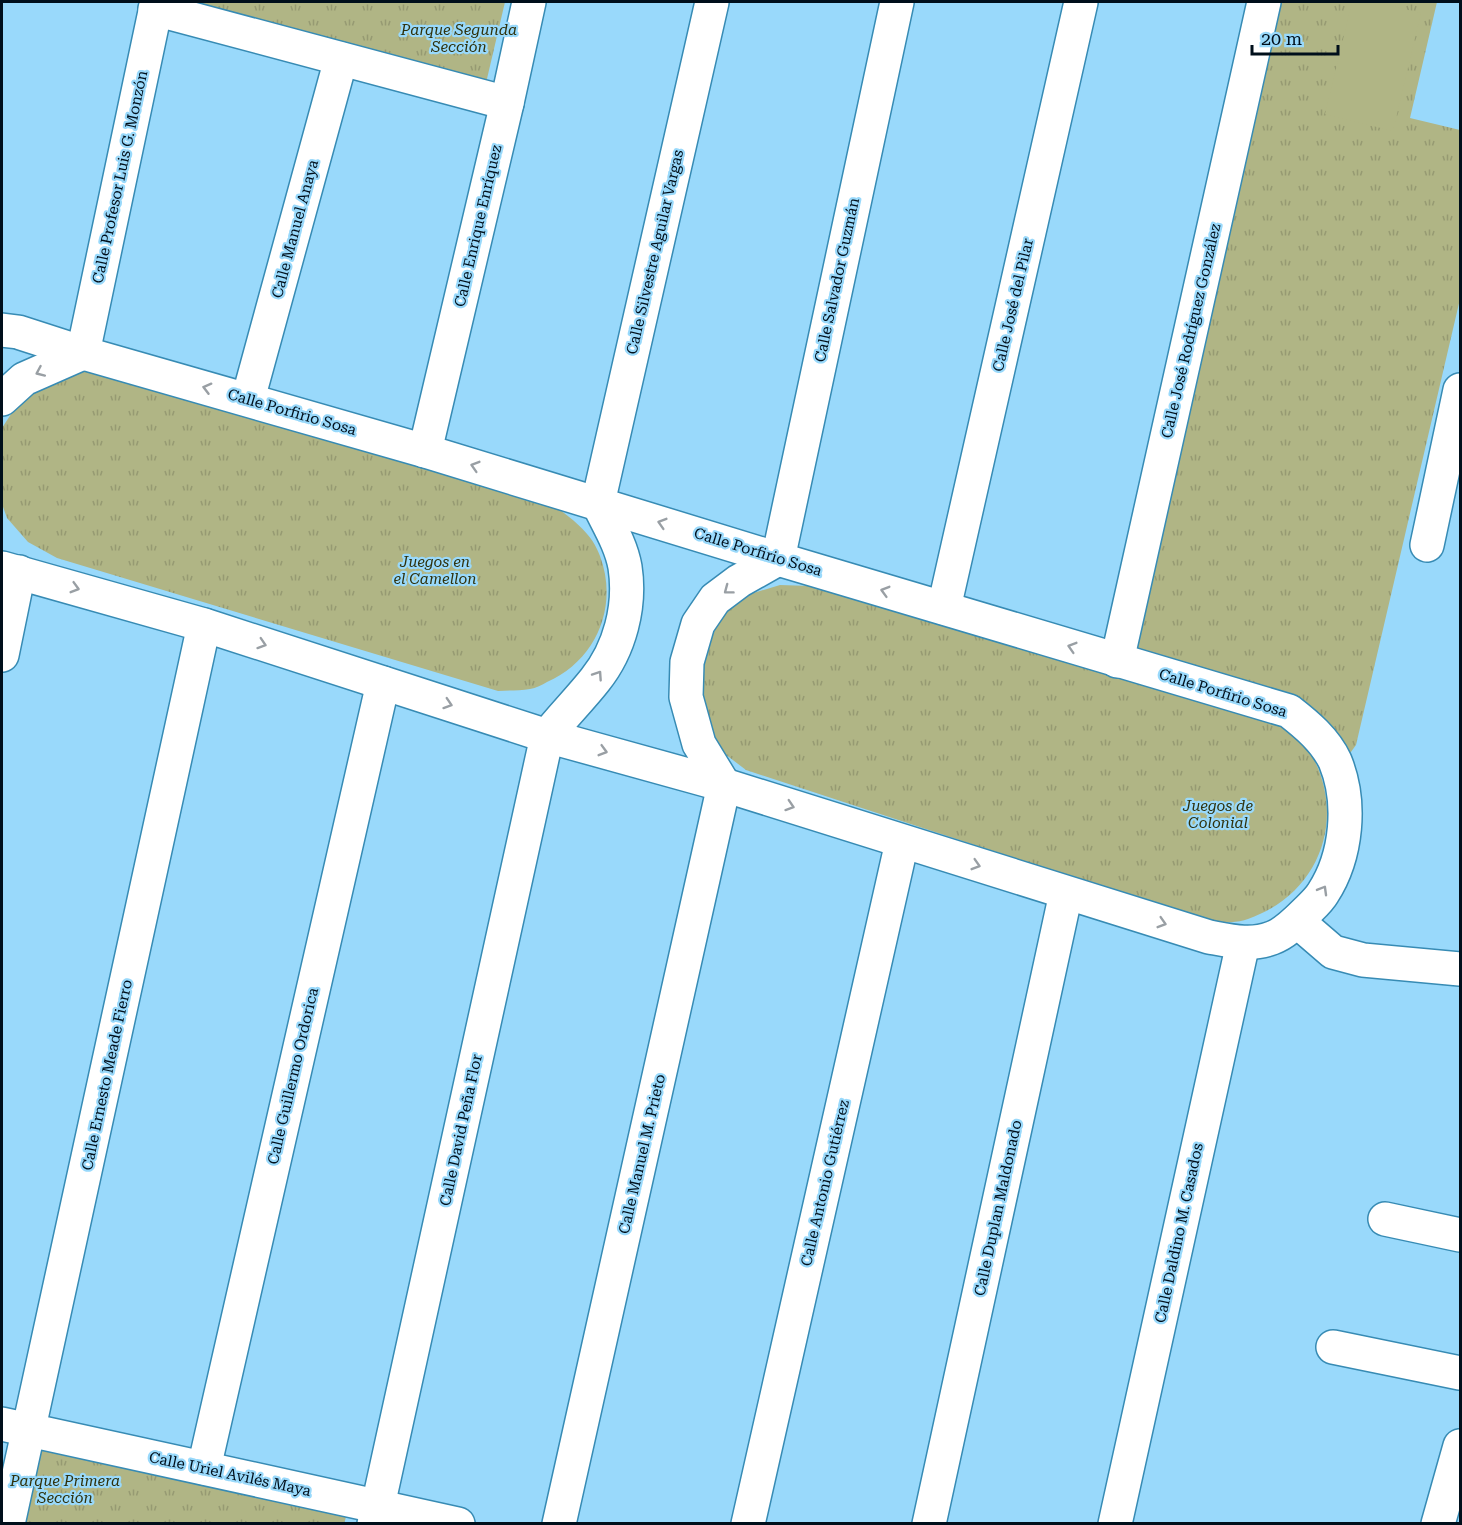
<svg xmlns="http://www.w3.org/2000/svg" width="1462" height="1525" font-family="'Roboto Serif',serif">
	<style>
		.grass { fill: url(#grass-tufts) }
		.pitch { fill: #b0b585 }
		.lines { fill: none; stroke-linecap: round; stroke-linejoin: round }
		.minor-casing { stroke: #378bb4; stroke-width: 36 }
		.minor { stroke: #fff; stroke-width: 33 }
		.oneway { stroke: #999fa4 }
		.labels { text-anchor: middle; stroke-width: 4.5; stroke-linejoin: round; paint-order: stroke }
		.park-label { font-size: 15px; font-style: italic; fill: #2f310c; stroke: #99d9fb }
		.street-label { font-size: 15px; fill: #000f1b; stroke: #99d9fb }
	</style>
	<defs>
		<pattern id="grass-tufts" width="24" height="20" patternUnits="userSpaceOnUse" patternTransform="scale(1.5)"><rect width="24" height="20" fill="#b0b585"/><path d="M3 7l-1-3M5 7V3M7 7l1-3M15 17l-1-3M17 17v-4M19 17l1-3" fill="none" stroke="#969a72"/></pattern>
	</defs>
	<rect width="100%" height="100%" fill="#99d9fb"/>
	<!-- grass -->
	<g class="grass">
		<path d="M166,2H505L486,83Z"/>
		<path d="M1271,2H1437L1410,118L1460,130V299L1356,745L1348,756L1124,653Z"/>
		<path d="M81,370L114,372L555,506C573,520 592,533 600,556C619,606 596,661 547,682C542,685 536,688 530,689C520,691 509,690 498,691L57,558L28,542L7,518L2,504V428L22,397Z"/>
		<path d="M780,585L811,586L1285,725C1293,733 1304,742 1310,752C1348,817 1320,894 1248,919C1238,923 1224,922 1212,923L746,770L721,751L703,725L695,665L706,636L725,612L750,594Z"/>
		<path d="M39,1450L346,1517L344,1524H23Z"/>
	</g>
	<!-- pitch -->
	<path class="pitch" d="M1352,2H1374L1421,13L1393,131L1325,114Z"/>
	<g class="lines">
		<!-- minor casing -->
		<g class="minor-casing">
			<g id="minor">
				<path d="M155,9L507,103"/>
				<path d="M2,330L18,332L83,353L425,451L778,559L1289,711C1307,725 1325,740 1335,761C1352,802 1347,856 1323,893C1319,900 1311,907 1305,913C1296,922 1284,934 1272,938C1251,946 1231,941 1209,937L724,785L547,736L204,625L2,568"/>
				<path d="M83,353L157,2"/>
				<path d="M2,399L24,379L83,353"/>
				<path d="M248,399L341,59"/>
				<path d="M425,451L507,103L529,2"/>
				<path d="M1427,545L1460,390"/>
				<path d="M778,559L897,2"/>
				<path d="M944,608L1081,2"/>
				<path d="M2,655L19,572"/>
				<path d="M1117,661L1264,2"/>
				<path d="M1297,921L1333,952L1363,960L1460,969"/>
				<path d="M1385,1219L1460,1235"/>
				<path d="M1333,1347L1460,1373"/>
				<path d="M2,1424L458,1524"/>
				<path d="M204,1468L383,683"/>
				<path d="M8,1524L204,625"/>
				<path d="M374,1524L547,736C562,717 580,699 595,680C620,649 631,606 625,567C621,544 608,524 598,503L712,2"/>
				<path d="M559,1524L724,785L699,744L686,697L687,662L698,624L715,599L739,581L778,559"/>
				<path d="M748,1524L902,842"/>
				<path d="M929,1524L1066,893"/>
				<path d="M1115,1524L1243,943"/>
				<path d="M1438,1524L1460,1446"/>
			</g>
		</g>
		<!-- minor -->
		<use href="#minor" class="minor"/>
	</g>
	<!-- one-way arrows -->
	<defs><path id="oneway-chevron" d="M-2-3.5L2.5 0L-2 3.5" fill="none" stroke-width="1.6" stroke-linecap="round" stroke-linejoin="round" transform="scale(1.5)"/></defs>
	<g class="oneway">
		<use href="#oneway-chevron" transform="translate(40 372) rotate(156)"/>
		<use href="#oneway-chevron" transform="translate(207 388) rotate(-165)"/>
		<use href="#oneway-chevron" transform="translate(475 466) rotate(-163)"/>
		<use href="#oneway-chevron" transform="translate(662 523) rotate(-163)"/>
		<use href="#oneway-chevron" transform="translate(75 588) rotate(16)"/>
		<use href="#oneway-chevron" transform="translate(728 590) rotate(143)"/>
		<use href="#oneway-chevron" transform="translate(885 591) rotate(-164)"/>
		<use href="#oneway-chevron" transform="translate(262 644) rotate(18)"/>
		<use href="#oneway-chevron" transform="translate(1072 647) rotate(-163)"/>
		<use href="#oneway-chevron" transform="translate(598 675) rotate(-56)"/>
		<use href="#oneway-chevron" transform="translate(448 704) rotate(18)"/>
		<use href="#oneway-chevron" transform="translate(603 751) rotate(16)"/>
		<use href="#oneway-chevron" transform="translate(790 806) rotate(18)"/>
		<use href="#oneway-chevron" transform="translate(976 865) rotate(17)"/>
		<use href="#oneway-chevron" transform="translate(1323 890) rotate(-60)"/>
		<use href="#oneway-chevron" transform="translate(1162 923) rotate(17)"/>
	</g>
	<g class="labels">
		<!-- park labels -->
		<g class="park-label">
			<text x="459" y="35">Parque Segunda<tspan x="459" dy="17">Sección</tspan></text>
			<text x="435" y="567">Juegos en<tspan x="435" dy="17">el Camellon</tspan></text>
			<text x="1218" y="811">Juegos de<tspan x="1218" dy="17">Colonial</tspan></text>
			<text x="65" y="1486">Parque Primera<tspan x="65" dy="17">Sección</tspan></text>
		</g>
		<!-- street labels -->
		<g class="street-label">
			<text transform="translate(120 177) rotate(-78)" y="5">Calle Profesor Luis G. Monzón</text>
			<text transform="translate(478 226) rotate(-77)" y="5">Calle Enrique Enríquez</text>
			<text transform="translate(295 229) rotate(-75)" y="5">Calle Manuel Anaya</text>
			<text transform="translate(655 252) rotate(-77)" y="5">Calle Silvestre Aguilar Vargas</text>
			<text transform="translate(837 280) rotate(-78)" y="5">Calle Salvador Guzmán</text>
			<text transform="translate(1013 305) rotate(-77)" y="5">Calle José del Pilar</text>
			<text transform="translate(1191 331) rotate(-77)" y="5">Calle José Rodríguez González</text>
			<text transform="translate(292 412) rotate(16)" y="5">Calle Porfirio Sosa</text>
			<text transform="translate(758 552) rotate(17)" y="5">Calle Porfirio Sosa</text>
			<text transform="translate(1223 693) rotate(17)" y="5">Calle Porfirio Sosa</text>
			<text transform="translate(107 1075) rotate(-78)" y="5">Calle Ernesto Meade Fierro</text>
			<text transform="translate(293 1076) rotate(-77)" y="5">Calle Guillermo Ordorica</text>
			<text transform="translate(461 1130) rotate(-78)" y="5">Calle David Peña Flor</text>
			<text transform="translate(642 1154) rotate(-77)" y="5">Calle Manuel M. Prieto</text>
			<text transform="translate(825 1183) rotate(-77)" y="5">Calle Antonio Gutiérrez</text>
			<text transform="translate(998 1208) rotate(-78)" y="5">Calle Duplan Maldonado</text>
			<text transform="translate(1179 1233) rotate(-78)" y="5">Calle Daldino M. Casados</text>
			<text transform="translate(230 1474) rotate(12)" y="5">Calle Uriel Avilés Maya</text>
		</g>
	</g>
	<!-- border -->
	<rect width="1462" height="1525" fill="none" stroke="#000f1b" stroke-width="6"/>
	<!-- scale -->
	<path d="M1252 45v9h86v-9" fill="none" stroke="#000f1b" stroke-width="3"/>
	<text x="1261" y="45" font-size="18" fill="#000f1b" stroke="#99d9fb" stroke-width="4.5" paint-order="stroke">20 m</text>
</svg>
